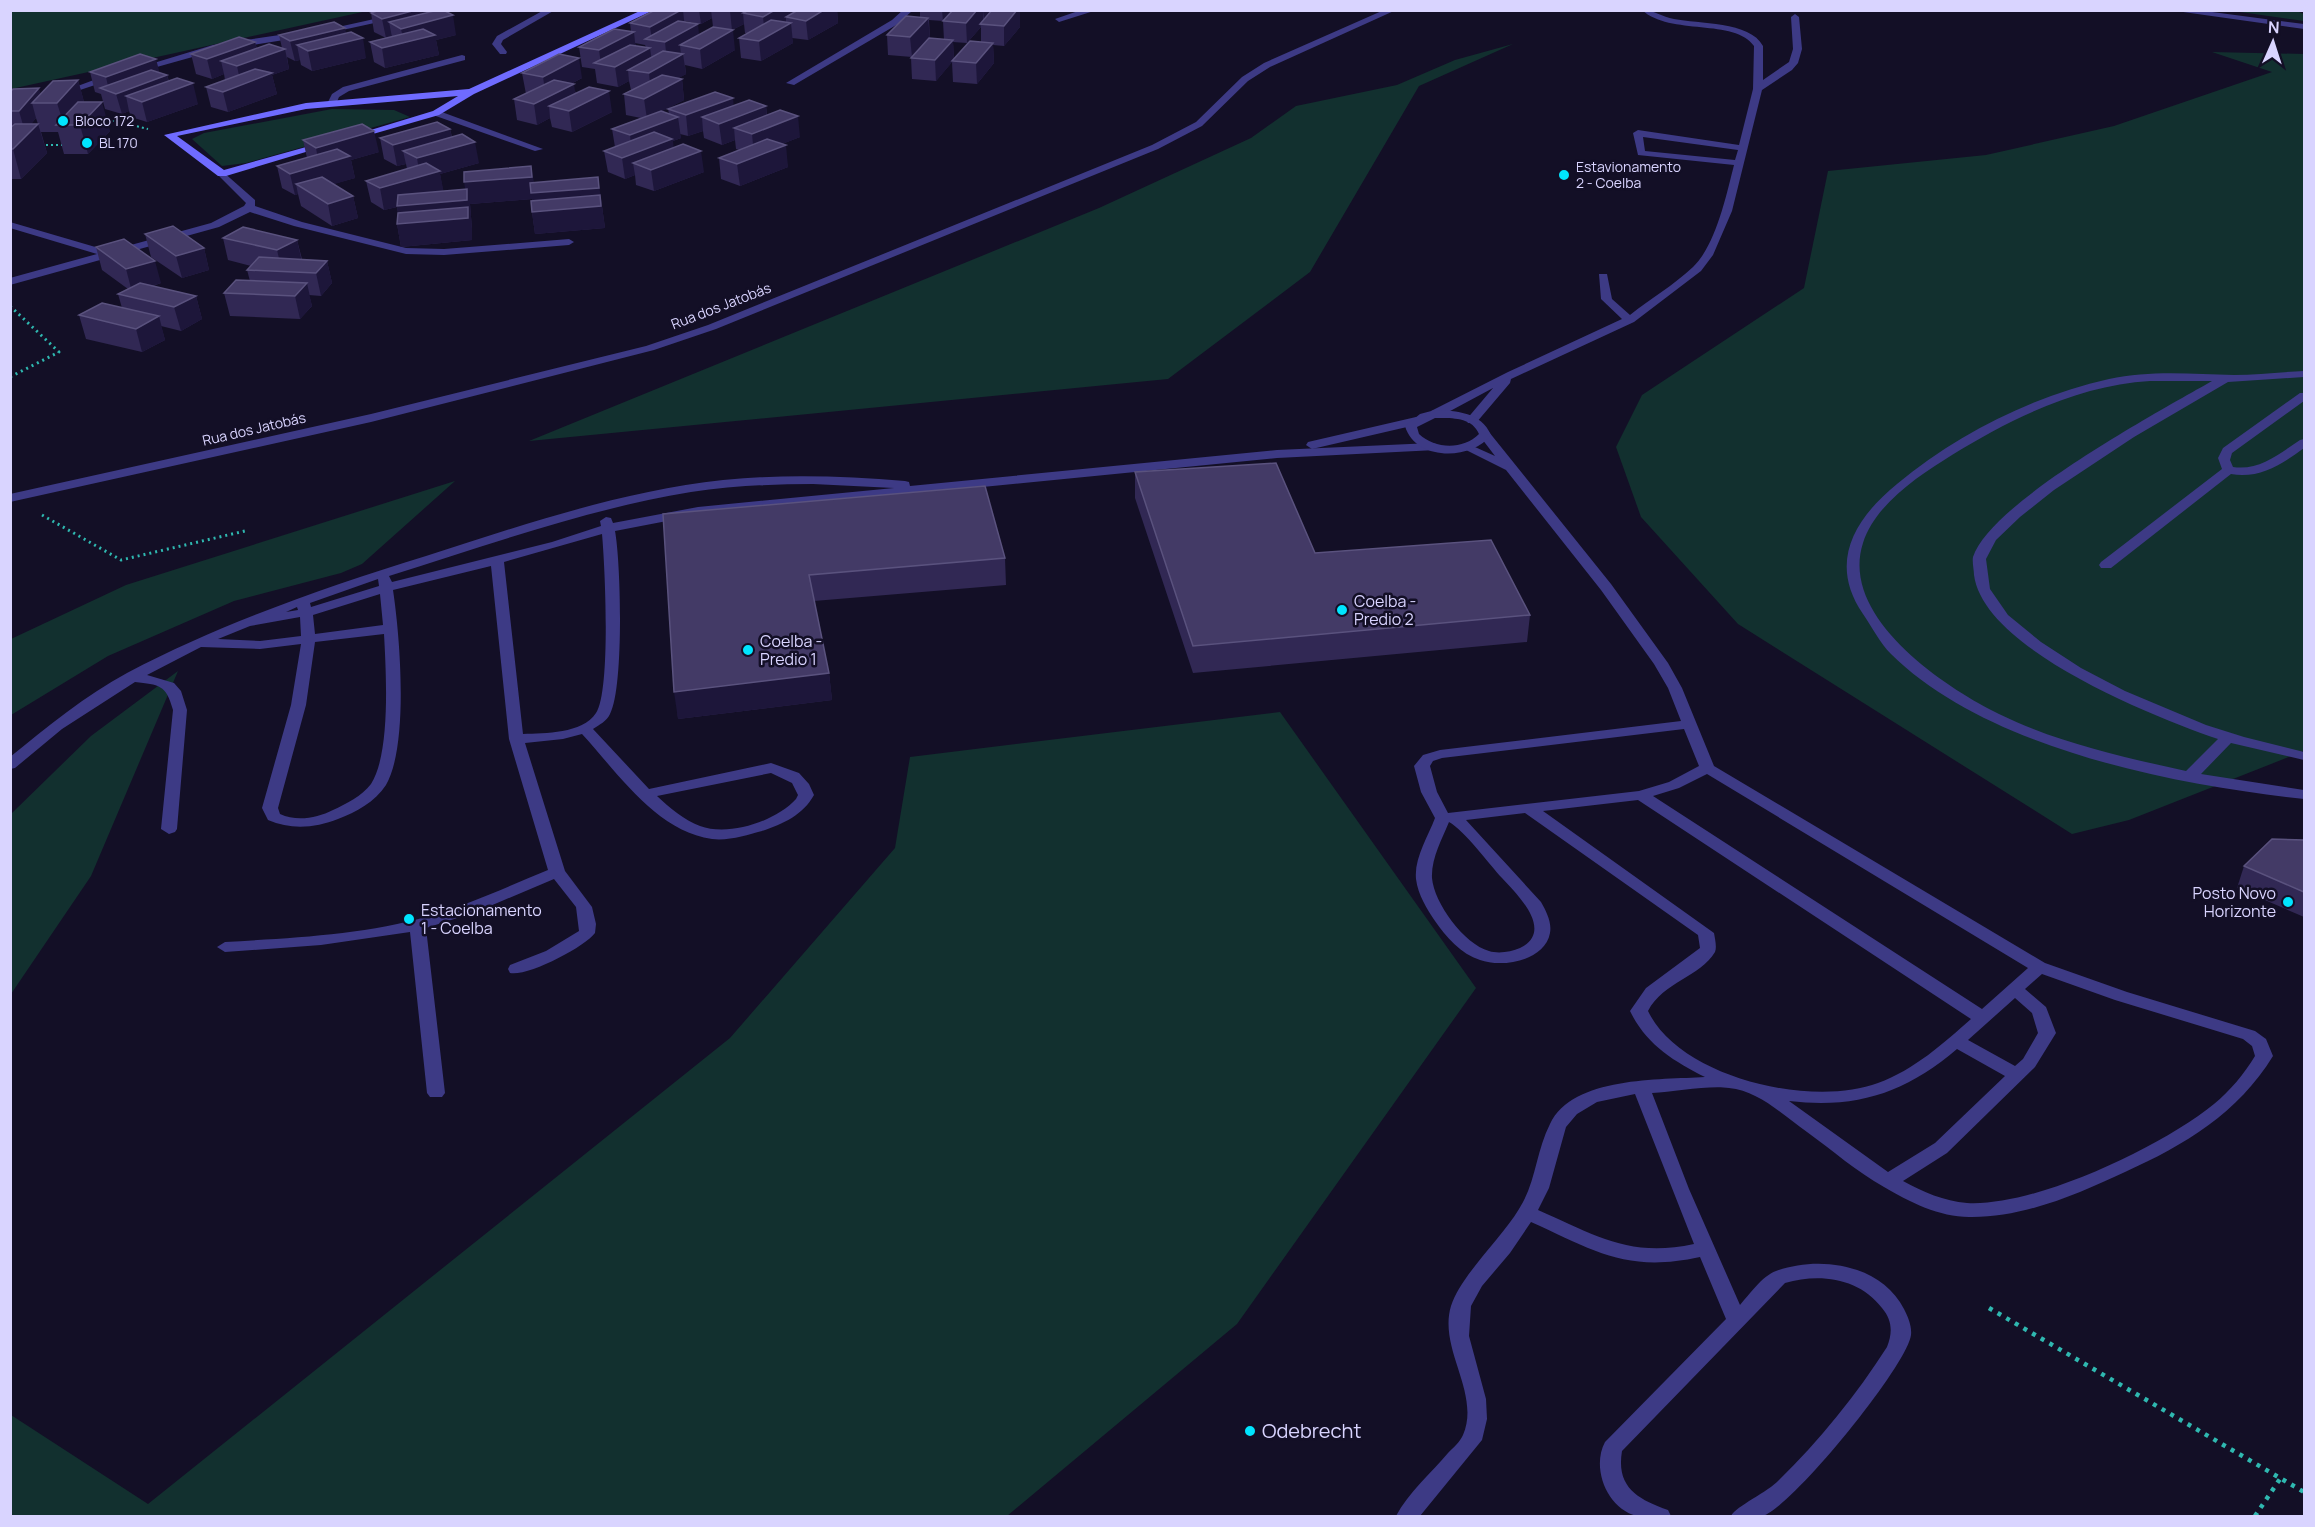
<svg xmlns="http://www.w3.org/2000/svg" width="2315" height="1527" font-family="Manrope,sans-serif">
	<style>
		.green { fill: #12302f }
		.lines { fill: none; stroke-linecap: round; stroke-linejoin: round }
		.path-far2 { stroke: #2fb8b0; stroke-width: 2; stroke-dasharray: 2 3; stroke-linecap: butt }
		.path-far1 { stroke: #2fb8b0; stroke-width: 3; stroke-dasharray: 2 4; stroke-linecap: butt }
		.path { stroke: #2fb8b0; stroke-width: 4.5; stroke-dasharray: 4 6; stroke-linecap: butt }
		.lane { fill: #3d3a85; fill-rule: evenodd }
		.street { fill: #3d3a85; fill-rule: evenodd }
		.secondary { fill: #6f6bff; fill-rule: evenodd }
		.wall { fill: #312854; fill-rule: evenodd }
		.shaded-wall { fill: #1d163a }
		.building { fill: #433a66; stroke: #5a527e; stroke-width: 1.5 }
		.poi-dot { fill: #00e5ff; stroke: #130f26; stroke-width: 2 }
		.labels { text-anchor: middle; stroke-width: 5; stroke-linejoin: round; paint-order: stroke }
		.far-poi-label { font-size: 14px; fill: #d9d4ff; stroke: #130f26; text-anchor: start }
		.far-street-label { font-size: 14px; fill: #d9d4ff; stroke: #130f26 }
		.poi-label { font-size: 16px; fill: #d9d4ff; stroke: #130f26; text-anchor: start }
		.near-poi-label { font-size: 20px; fill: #d9d4ff; stroke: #130f26; text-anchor: start }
	</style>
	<rect width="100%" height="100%" fill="#130f26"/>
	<!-- green -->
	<g class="green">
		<path d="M10,11H367L11,89Z"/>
		<path d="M2233,11L2294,10L2304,14V21Z"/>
		<path d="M1513,44L1419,86L1310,272L1168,379L529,441L1099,208L1251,138L1296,106L1397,85L1455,60Z"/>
		<path d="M2212,52L2304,54V751L2129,820L2072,834L1738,624L1641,517L1616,447L1642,395L1804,288L1828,171L1986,155L2114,126L2272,72Z"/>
		<path d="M332,109L394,110L410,117L246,163L222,166L192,139L204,133Z"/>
		<path d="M455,481L362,564L341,573L234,601L108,656L11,715V639L126,585Z"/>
		<path d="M178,671L91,876L11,994V814L91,736Z"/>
		<path d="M1280,712L1476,988L1237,1324L1007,1516H11V1415L148,1504L730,1038L895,848L910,757Z"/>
	</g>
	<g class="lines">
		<!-- path-far2 -->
		<g class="path-far2">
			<path d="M103,118L148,129"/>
			<path d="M41,145H66"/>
		</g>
		<!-- path-far1 -->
		<g class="path-far1">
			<path d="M10,306L59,352L10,377"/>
			<path d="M42,515L121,560L245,531"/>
		</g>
		<!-- path -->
		<g class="path">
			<path d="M1989,1308L2304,1492"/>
			<path d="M2255,1516L2280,1479"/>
		</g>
		<!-- lane -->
		<g class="lane">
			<path d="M544,10H555L503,40L501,44L507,52L506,54H500L492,44L497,36Z"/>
			<path d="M1642,10C1654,10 1662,17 1674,19C1698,24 1750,21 1763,46V80L1789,62L1793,49L1791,17L1795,14L1799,17L1802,49L1798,63L1792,70L1762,90L1732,211L1713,255L1701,271L1634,322L1511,379L1510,383L1476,423H1468L1466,420L1493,388L1439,417H1431V411L1508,372L1622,319L1601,299L1599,274H1607L1612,299L1630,315C1650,299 1674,285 1693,267C1716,245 1726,196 1734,165L1638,155L1633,133L1638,130L1739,145L1753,89L1754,46C1735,18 1670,36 1642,10ZM1643,137L1738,150L1735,160L1645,151Z"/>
			<path d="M462,55L465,56V60L349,91L339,97L336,104L328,102L332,94L343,87Z"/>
			<path d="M2304,371V377L2228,382L2134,437L2054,490L2020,517L1996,540L1986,559L1990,589L2008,615L2041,642L2081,668L2125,691L2206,725L2244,737L2304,752V760L2231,743L2201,774L2304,790V799C2175,785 1987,749 1891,654C1880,643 1872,627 1863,614C1828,563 1854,519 1897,484C1957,434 2033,396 2109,379C2150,370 2192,374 2234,375C2257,375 2281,372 2304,371ZM2150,381H2212C2158,412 1991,502 1973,557C1972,562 1974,570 1974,575C1984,650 2155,717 2218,739L2186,771C2123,757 2058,743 1999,714C1944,687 1839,617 1863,543C1875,504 1920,475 1952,455C2012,418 2080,385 2150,381Z"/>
			<path d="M2300,393H2304V401L2232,453L2230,460L2233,467C2259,471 2279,454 2300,440L2304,439V448C2282,464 2260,479 2231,474L2111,568H2101L2099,565L2101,562L2222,469L2218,458L2223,448Z"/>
			<path d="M1416,417L1422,421L1420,424L1312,449L1306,445L1308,442Z"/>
			<path d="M1485,431L1489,432L1611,584L1668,663L1682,688L1714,766L2045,963L2127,992L2255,1031L2266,1039L2273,1056C2238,1113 2185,1145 2125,1172C2078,1194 2023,1218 1969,1217C1940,1217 1909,1202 1884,1187C1857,1172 1832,1150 1807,1132C1783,1115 1759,1091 1729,1088C1709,1085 1674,1092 1652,1093L1689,1189L1740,1305C1749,1295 1762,1276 1776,1271C1819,1255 1881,1264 1904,1309C1908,1317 1912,1326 1911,1335C1907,1366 1792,1507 1763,1516C1754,1519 1740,1517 1731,1516C1736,1506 1768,1492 1779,1480C1819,1441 1857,1394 1887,1347C1893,1332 1892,1320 1882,1308C1859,1278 1820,1273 1785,1283L1622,1451C1616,1487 1637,1499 1668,1510L1671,1516C1662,1517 1647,1519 1637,1516C1607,1509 1591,1468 1605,1442L1726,1319L1700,1257C1627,1273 1595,1251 1531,1222L1510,1253L1482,1286L1471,1306L1469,1336L1486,1399L1487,1419L1482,1440L1420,1516H1396C1408,1493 1432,1472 1448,1453C1453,1448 1460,1442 1463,1435C1481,1393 1438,1349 1451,1306C1461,1275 1501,1239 1519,1209C1536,1183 1536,1151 1550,1124C1573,1076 1660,1080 1705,1077C1673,1061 1646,1044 1630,1011L1646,988L1700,948L1698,935L1525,813L1466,820L1541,902C1546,911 1552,922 1550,933C1545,961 1502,968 1480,960C1461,954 1446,937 1435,921C1427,909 1418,895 1416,879C1414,858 1428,837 1435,818L1421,792L1414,766L1423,755L1440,750L1681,721L1668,688L1654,664L1601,590L1506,470L1460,447L1466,443L1495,456L1479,435ZM1684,729L1699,766L1669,782L1639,791L1448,813L1437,792L1430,766L1433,761L1442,758ZM1707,774L2028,968L1982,1009L1653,796L1679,788ZM1638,800L1971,1019C1944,1043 1914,1070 1878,1083C1812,1108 1680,1078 1648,1011C1663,982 1700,977 1715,952C1717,947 1715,939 1714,933L1543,811ZM1449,822C1464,830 1489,864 1502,878C1517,894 1555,931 1520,948C1511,952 1498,954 1489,951C1464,944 1434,903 1432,878C1431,859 1442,839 1449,822ZM2042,974L2115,1000L2243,1039L2252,1046L2255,1056C2244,1074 2230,1091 2214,1104C2161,1147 2035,1207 1967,1203C1944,1201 1923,1192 1903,1181L1947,1153L2035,1067L2056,1033L2046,1007L2025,989ZM2015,998L2032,1013L2038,1033L2023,1059L2015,1066L1968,1040ZM1957,1049L2005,1076L1935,1143L1888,1172L1789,1101C1857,1109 1905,1093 1957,1049ZM1635,1094L1694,1244C1629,1258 1595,1235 1538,1210L1549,1188L1566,1127L1577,1114L1597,1102Z"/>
			<path d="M1432,443L1436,444V450L1277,458L698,515L615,531C621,563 624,688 610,714C607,721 599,725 593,729L649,789L771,763L799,773L809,784L814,795C803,815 783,824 762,831C747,835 729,841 712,839C656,831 618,773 582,734L563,739L525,743L565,871L592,907L596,924L595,933C585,947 527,977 510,973L508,969L510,965L546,951L579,931L576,907L554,879L476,912L426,928L445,1093L442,1097H430L427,1093L410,932L321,945L225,952L217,947L225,942C292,938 364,935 429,916C470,904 509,886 548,870L509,739L491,566L393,590C400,636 409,745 386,785C375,802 356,812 338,819C315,828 291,830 268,820L262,808L291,705L301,644L260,649L201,647L147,675L174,683L181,691L187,710L177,829L175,832L169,834L161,829L173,710C166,684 159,685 135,682L62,729L15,768L10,769V757C47,727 86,695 127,673C222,623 323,588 426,556C522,525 622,491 723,480C784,474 844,476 905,481L909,482L910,486L1277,450ZM813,484L894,488L698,507L613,523L611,518L606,517L600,521L601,526L552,542L392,582L389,576C488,545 588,509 691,492C731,486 772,484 813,484ZM602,534C605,566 611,690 596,713C582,734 545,733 523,734L504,562ZM378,579L379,586L311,607L310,603ZM380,594L383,625L315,634L313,615ZM297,607L298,610L286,612ZM300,617L301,636L260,641L218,639L250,626ZM384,634C386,671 391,753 371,784C362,796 346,804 333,810C317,818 297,822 280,814L278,808L306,705L315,642ZM771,773L792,783L798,795L796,799C776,821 729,837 700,826C684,820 670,808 657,796Z"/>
		</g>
		<!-- street -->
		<g class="street">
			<path d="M415,10H434L324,34L320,31Z"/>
			<path d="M903,10H913L898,24L794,85L786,83L892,20Z"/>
			<path d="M1081,10H1097L1059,22L1055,19Z"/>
			<path d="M1384,10H1396L1270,67L1248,81L1202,126L1158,149L716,329L654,350L371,422L10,502V494L371,414L646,346L708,325L1152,145L1196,122L1242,77L1264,63Z"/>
			<path d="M2169,10H2197L2304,24V29Z"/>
			<path d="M300,32L304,35L303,37L214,51L139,72L134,69L213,45Z"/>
			<path d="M110,74L113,75V79L80,90L75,87Z"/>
			<path d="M433,111H439L543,149L535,151L433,115Z"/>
			<path d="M222,171L255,200V206L302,222L406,248L444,249L569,239L574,242L569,245L444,255L406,254L294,226L250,212L219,227L10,285V278L97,254L10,228V222L109,251L211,223L244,206L246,203L217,174Z"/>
			<path d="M1435,410C1457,411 1481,412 1491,435C1471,461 1415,461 1405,426L1420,414ZM1435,418C1452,418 1472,417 1479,434C1463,450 1435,449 1419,434L1417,427Z"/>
		</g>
		<!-- secondary -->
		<path class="secondary" d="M642,10H654L474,94L439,115L359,138L351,136L433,111L458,96L306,109L177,136L224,170L324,142L329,145L226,176H218L164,135L306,103L469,89Z"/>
	</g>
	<!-- wall -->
	<g class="wall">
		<path d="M380,10H435L456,35L436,40L439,55L385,68L374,62L370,42L386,38L374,32L371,13Z"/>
		<path d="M655,10H795V12L798,10H837L838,23L808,40L792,38L793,43L761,61L741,58L739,38L747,33H745L744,24L732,30L713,27L712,18L701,24L685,21L699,34L735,50L702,69L685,65L686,74L678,78L682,79L684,100L662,111L669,114L668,109L733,98V106H766L767,115L800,137L782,144L788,167L740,186L721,179L719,158L739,150L736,149L735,140L722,145L704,138L703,131L688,136L680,134L681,138L673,141V148L704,172L654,191L636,185L635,175L625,179L608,172L604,151L615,147L612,129L641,118L626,115L624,94L632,90H631L629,81L618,87L597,83L595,69L582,67L579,47L631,32L630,23ZM635,43L645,45L646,47L636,46Z"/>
		<path d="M920,10H953L943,21L929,20L930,38L912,57L888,55L887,35L920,17Z"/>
		<path d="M953,10H1020V27L1004,46L993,45L994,63L977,84L953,82L952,62L936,81L912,79L911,58L944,40L943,21ZM981,27V42L954,60L953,42L967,43Z"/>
		<path d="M346,33L366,58L312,71L301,65L300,60L295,61L287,57L289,69L272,75L277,94L228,112L211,107L206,87L225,80L224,74L212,79L196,74L191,54L255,42L257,49L282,48L279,35Z"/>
		<path d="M90,72L160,73L167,75L169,81L198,104L147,122L131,117L129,111L122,114L105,109L101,94L95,92Z"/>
		<path d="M522,73L582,78L571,84L576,93L612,112L572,132L552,127L550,118L537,125L517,120L514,99L526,94Z"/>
		<path d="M78,80L84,102L110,131L88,154H64L58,132H41L47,153L21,179H10V92L40,94ZM36,118L38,124H31Z"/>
		<path d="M450,129L452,137L479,163L440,174L443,191L534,183L601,199L605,228L535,234L532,212V199L470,204L472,229V240L401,247L397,224L398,213L397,207L384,210L371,202L366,181L407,169L406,164L397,166L384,159L380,138Z"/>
		<path d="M303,140L379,152L351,160L355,178L333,184L353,196L358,218L332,226L301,206L298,194L295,195L282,188L277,166L307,158Z"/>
		<path d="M145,234L204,248L209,270L182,278L151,257Z"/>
		<path d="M223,238L297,240L302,259L327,261L332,283L321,296L309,295L312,306L300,319L230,316L224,293L250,281L247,270L251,266L228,260Z"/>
		<path d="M96,247L161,283L153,286L196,296L202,319L181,331L161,326L165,340L142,352L86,339L79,315L122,308L118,294L128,289L102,270Z"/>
		<path d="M1135,472L1315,553L1530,615L1527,642L1193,673L1135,498Z"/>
		<path d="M663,514L1005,558L1006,585L814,601L829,673L832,700L678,719Z"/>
		<path d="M2304,840V917L2237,888L2244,866Z"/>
	</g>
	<!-- shaded-wall -->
	<g class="shaded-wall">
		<path d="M416,10H435L436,20L453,15L456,35L436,40L439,55L385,68L382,48L404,43L401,29L389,22L392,37L386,38L382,19Z"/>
		<path d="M681,10H683L685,29L652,40L650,27Z"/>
		<path d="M699,10H711L712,18L701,24Z"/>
		<path d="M763,10L743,13L744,24L732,30L730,11Z"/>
		<path d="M775,10H795L796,19L786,17V25L765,36L763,17Z"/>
		<path d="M823,10H837L838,23L808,40L806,21Z"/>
		<path d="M942,10H953L943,21Z"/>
		<path d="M977,10H983V24H980L981,27L967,43L966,23Z"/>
		<path d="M983,10H993L984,21Z"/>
		<path d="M1017,10H1020V27L1004,46V26Z"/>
		<path d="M928,18L930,38L912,57L910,37Z"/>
		<path d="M791,23L793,43L761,61L759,41Z"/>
		<path d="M698,24L700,44L680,45L681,55L667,62L665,42Z"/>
		<path d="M345,28L348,42L363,38L366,58L312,71L308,51L297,45L300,60L295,61L290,41Z"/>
		<path d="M733,30L735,50L702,69L700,49Z"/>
		<path d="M634,32L636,52L601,64L599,50Z"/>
		<path d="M953,40L954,60L936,81L935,60Z"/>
		<path d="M255,42L259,58L285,49L289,69L272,75L277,94L228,112L223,92L241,85L237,66L221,61L224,74L212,79L207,59Z"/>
		<path d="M993,43L994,63L977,84L976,63Z"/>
		<path d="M650,48L653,68L628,70L629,81L618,87L615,67Z"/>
		<path d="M683,54L686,74L651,94L649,73Z"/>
		<path d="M579,58L582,78L546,97L543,77Z"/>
		<path d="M156,59L161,78L167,75L171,91L193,83L198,104L147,122L142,102L126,96L129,111L122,114L116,94L109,91L106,77Z"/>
		<path d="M682,79L684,100L647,119L644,99Z"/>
		<path d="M78,80L86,109L64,125L57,103Z"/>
		<path d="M574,84L577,105L549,106L550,118L537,125L534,104Z"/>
		<path d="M39,88L43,103H32L36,118L25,132L19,111Z"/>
		<path d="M609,91L612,112L572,132L569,111Z"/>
		<path d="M733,98L735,118L766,106L768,127L734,128L735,140L722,145L719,124L702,117L703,131L688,136L686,115Z"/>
		<path d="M102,102L110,131L88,154L80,125Z"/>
		<path d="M798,116L800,137L754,155L752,134Z"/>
		<path d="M678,117L681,138L673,141L675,160L633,163L635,175L625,179L622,158L632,154L630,135Z"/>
		<path d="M38,124L47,153L21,179L13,149Z"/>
		<path d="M450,129L454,148L475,142L479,163L440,174L444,193L467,200L464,182L531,166L535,188L598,177L605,228L535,234L532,212H534L532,199L470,204L472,229V240L401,247L397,224H400L397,207L384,210L380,188L420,177L417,158L403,151L406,164L397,166L393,145Z"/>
		<path d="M374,131L379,152L351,160L355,178L308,192L296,184L298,194L295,195L290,174L319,165L316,148Z"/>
		<path d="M786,145L788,167L740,186L737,164Z"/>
		<path d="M701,151L704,172L654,191L651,170Z"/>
		<path d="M353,196L358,218L332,226L328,204Z"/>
		<path d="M297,240L302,262L282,271L277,250Z"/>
		<path d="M204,248L209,270L182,278L176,256Z"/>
		<path d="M155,261L161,283L132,292L126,269Z"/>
		<path d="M327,261L332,283L321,296L316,273Z"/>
		<path d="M307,283L312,306L300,319L295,296Z"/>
		<path d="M196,296L202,319L181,331L174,307Z"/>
		<path d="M159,316L165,340L142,352L136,329Z"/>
		<path d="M829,673L832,700L678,719L674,692Z"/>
	</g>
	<!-- building -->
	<g class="building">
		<path d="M380,10H416L382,19L371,13Z"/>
		<path d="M438,10H443L453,15L401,29L389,22Z"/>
		<path d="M655,10H681L650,27L630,23Z"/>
		<path d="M749,10H775L763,17L743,13Z"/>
		<path d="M798,10H824L806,21L786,17Z"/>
		<path d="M953,10H977L966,23L943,21Z"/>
		<path d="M992,10H1017L1004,26L980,24Z"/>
		<path d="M906,16L928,18L910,37L887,35Z"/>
		<path d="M771,20L791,23L759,41L739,38Z"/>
		<path d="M678,21L698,24L665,42L645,39Z"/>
		<path d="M334,22L345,28L290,41L279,35Z"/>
		<path d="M713,27L733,30L700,49L680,45Z"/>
		<path d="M423,29L435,35L382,48L370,42Z"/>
		<path d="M614,29L634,32L599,50L579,47Z"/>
		<path d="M351,32L363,38L308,51L297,45Z"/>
		<path d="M239,37L255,42L207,59L191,54Z"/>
		<path d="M929,38L953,40L935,60L911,58Z"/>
		<path d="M970,41L993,43L976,63L952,61Z"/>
		<path d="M269,44L285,49L237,66L221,61Z"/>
		<path d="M630,45L650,48L615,67L594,63Z"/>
		<path d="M663,51L683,54L649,73L628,70Z"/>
		<path d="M140,54L156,59L106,77L90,72Z"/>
		<path d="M559,54L579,58L543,77L522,73Z"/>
		<path d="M255,69L272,73L223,92L206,87Z"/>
		<path d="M151,70L167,75L116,94L100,88Z"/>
		<path d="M662,75L682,79L644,99L624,94Z"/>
		<path d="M177,78L193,83L142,102L126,96Z"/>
		<path d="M78,80L57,103H32L53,81Z"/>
		<path d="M554,80L574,84L534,104L514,99Z"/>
		<path d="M589,87L609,91L569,111L549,106Z"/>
		<path d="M39,88L19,111H10V92L13,89Z"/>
		<path d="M715,92L733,98L686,115L668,109Z"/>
		<path d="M749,100L766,106L719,124L702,117Z"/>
		<path d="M78,102H102L80,125H56Z"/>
		<path d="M780,110L798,116L752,134L734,128Z"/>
		<path d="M661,111L678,117L630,135L612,129Z"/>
		<path d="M437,122L450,129L393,145L380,138Z"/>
		<path d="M15,124H38L13,149H10V128Z"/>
		<path d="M362,124L374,131L316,148L303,140Z"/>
		<path d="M654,132L672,139L622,158L604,151Z"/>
		<path d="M462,134L475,142L417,158L403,151Z"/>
		<path d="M767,139L786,145L737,164L719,158Z"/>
		<path d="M683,144L701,151L651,170L633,163Z"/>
		<path d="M337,149L350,156L290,174L277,166Z"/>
		<path d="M426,163L440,171L380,188L366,181Z"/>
		<path d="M531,166L532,177L464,182V172Z"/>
		<path d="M322,177L353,196L328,204L296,184Z"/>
		<path d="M598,177L599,188L531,193L530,183Z"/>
		<path d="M467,189V200L397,206L398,195Z"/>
		<path d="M600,195L601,206L532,212L531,201Z"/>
		<path d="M468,207V218L397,224L398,213Z"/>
		<path d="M173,226L204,248L176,256L145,234Z"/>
		<path d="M243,227L297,240L277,250L223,238Z"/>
		<path d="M124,239L155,261L126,269L96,247Z"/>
		<path d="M259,257L327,261L316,273L247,270Z"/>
		<path d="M236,280L307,283L295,296L224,293Z"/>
		<path d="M140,283L196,296L174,307L118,294Z"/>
		<path d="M102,303L159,316L136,329L79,315Z"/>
		<path d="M1276,463L1315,553L1491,540L1530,615L1193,646L1135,472Z"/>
		<path d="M985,486L1005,558L809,575L829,673L674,692L663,514Z"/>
		<path d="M2272,839L2304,840V892L2244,866Z"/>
	</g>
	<!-- markers -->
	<g class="poi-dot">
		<circle cx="63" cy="121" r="6"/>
		<circle cx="87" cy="143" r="6"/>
		<circle cx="1564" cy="175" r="6"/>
		<circle cx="1342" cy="610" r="6"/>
		<circle cx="748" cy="650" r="6"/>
		<circle cx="2288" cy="902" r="6"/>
		<circle cx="409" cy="919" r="6"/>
		<circle cx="1250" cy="1431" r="6"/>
	</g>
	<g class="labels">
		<!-- far-poi labels -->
		<g class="far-poi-label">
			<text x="75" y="126">Bloco 172</text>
			<text x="99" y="148">BL 170</text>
			<text x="1576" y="172">Estavionamento<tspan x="1576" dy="16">2 - Coelba</tspan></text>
		</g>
		<!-- far-street labels -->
		<g class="far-street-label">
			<text transform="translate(721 306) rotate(-21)" y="5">Rua dos Jatobás</text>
			<text transform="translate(254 429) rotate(-13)" y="5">Rua dos Jatobás</text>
		</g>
		<!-- poi labels -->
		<g class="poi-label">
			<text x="1354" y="607">Coelba -<tspan x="1354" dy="18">Predio 2</tspan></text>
			<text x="760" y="647">Coelba -<tspan x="760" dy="18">Predio 1</tspan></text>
			<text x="2276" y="899" text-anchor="end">Posto Novo<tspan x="2276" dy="18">Horizonte</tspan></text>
			<text x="421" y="916">Estacionamento<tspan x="421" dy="18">1 - Coelba</tspan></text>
		</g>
		<!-- near-poi labels -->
		<g class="near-poi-label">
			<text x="1262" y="1438">Odebrecht</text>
		</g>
	</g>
	<!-- border -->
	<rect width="2315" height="1527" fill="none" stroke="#d9d4ff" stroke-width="24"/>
	<!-- north arrow -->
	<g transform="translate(2273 42) rotate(3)" stroke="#130f26" stroke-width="4.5" paint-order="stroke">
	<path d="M0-4.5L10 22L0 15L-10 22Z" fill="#d9d4ff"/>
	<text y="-9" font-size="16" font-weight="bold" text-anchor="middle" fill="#d9d4ff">N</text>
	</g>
</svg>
